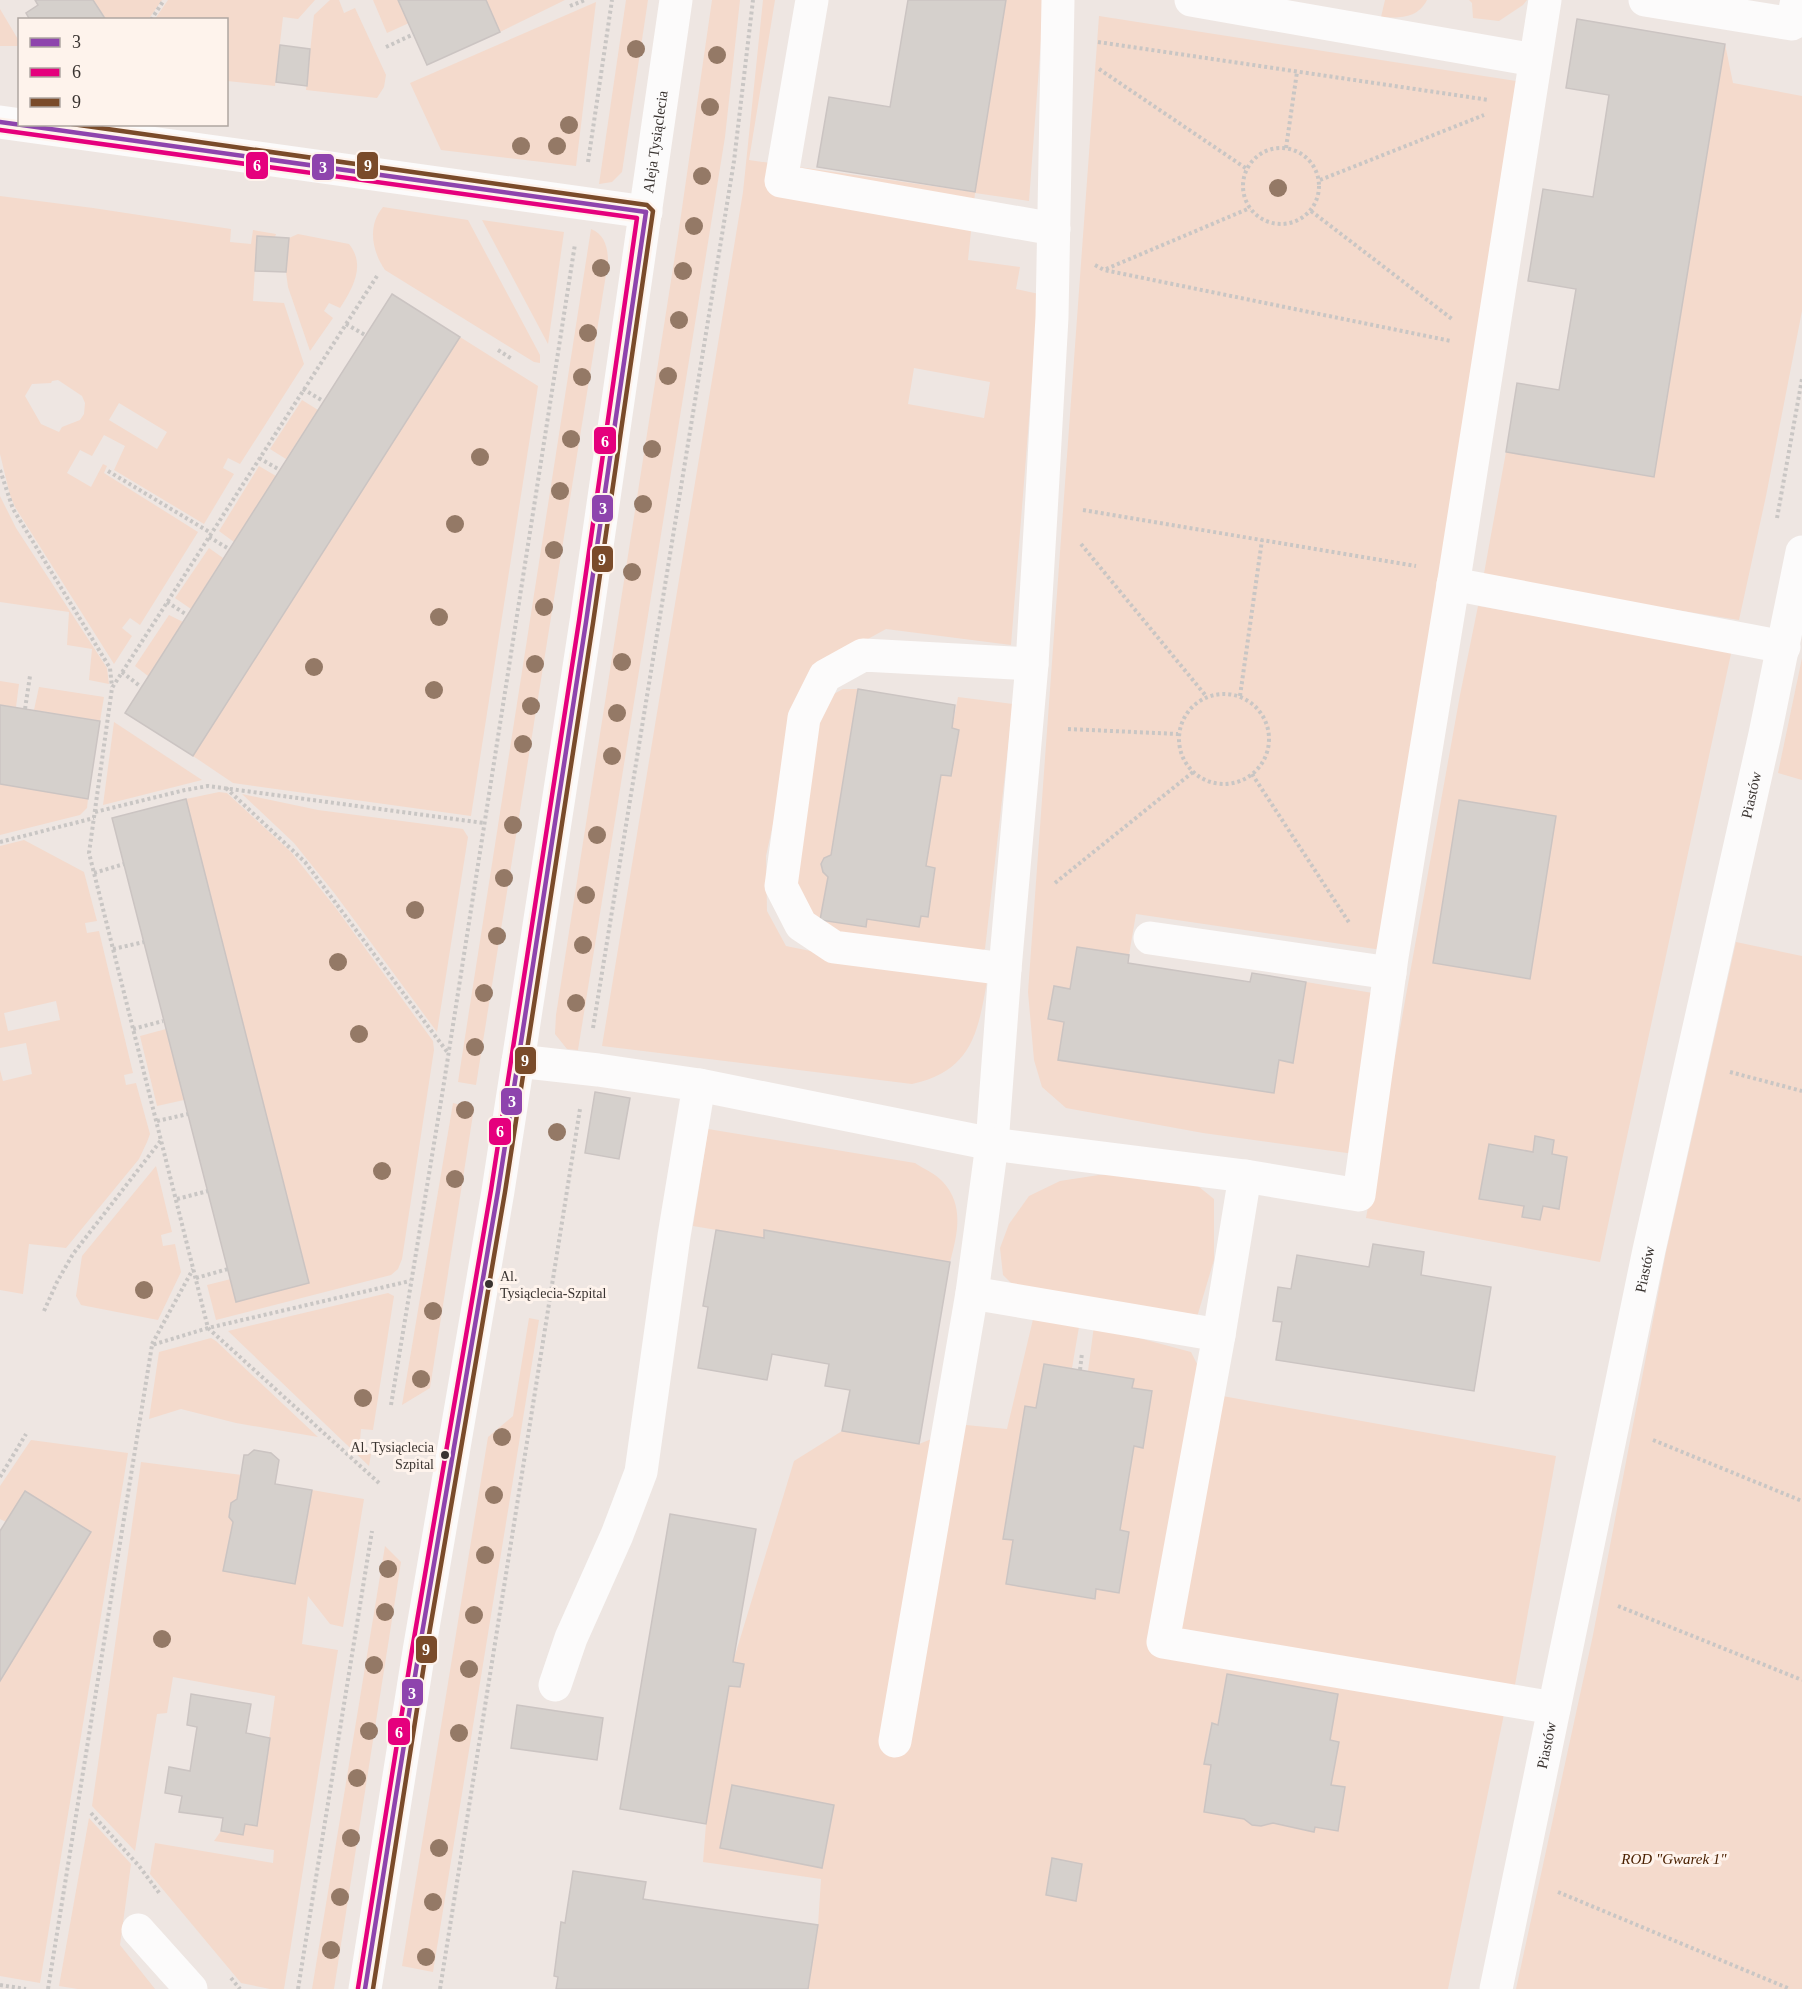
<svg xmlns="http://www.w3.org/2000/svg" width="1802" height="1989" font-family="'Times New Roman',serif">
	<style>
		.green { fill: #f4dacc; fill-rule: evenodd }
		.building { fill: #d5d0cc; stroke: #cbc4c2; stroke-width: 1.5 }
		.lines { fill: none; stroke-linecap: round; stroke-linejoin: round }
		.path { stroke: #c9c6c4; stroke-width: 4; stroke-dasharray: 3 3; stroke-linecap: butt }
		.minor { stroke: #fcfbfb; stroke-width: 33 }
		.bus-1-casing { stroke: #fef3ec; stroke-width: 9 }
		.bus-2-casing { stroke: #fef3ec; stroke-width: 9 }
		.bus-3-casing { stroke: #fef3ec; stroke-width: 9 }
		.bus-1 { stroke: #8e44ad; stroke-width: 4.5 }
		.bus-2 { stroke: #e5007d; stroke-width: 4.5 }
		.bus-3 { stroke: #7a4b2a; stroke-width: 4.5 }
		.tree { fill: #947966 }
		.bus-dot { fill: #393330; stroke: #fef3ec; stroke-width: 2 }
		.labels { text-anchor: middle; stroke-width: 6; stroke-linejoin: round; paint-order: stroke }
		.bus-label { font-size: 14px; fill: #393330; stroke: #fef3ec; text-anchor: start }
		.street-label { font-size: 15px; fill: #393330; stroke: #fef3ec }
		.park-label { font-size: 15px; font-style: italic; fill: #4a2001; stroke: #fef3ec }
		.line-badge { stroke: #fef3ec; stroke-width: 2 }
		.badge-label { font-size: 16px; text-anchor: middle; font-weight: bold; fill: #fff }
	</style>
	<rect width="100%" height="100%" fill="#eee6e2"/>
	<!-- green -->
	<g class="green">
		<path d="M93,0H162L148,20L106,19Z"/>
		<path d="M168,0H315L298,19L283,17L275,86L227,81L226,20L155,19Z"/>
		<path d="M330,0H339L344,13L355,8L386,75L384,87L377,98L306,90L314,15Z"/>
		<path d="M373,0H398L409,23L387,33Z"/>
		<path d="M486,0H565L500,32Z"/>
		<path d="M626,0H648L622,172L612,182L599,184Z"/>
		<path d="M712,0H740L725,137L578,1050L567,1049L555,1034L556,1015L678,236Z"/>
		<path d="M763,0H775L749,160L974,192L1006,0H1044L1029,201L975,193L968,260L1020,267L1016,289L1039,294L1011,645L886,629L839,655L799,706L766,856L767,911L786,946L869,963L987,981C978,1034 971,1071 912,1084L602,1046L743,192ZM914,368L990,382L984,418L908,404Z"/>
		<path d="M1385,0H1427C1417,19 1400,18 1381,17Z"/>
		<path d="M1469,0H1527L1523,5L1499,21L1473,18L1472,3Z"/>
		<path d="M596,2L576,166L441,150L410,83Z"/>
		<path d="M0,9L19,41V46H0Z"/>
		<path d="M1099,16L1516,81L1382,950L1136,914L1129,955L1077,947L1070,989L1054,986L1048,1019L1064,1022L1058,1060L1274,1093L1279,1060L1293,1062L1306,982L1379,994L1354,1154L1203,1133L1066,1108L1042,1087L1034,1060L1028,992Z"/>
		<path d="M1725,44L1733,83L1802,96V311L1766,496L1739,620L1483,579L1506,452L1654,476Z"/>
		<path d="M0,196L93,208L231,229L230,242L251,244L253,230L276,234L275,237L257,236L253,301L284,303L304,364L240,464L228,458L223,468L234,474L204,524L114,470L125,446L104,435L92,456L80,450L67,473L91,487L103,464L107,466L104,473L198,532L140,625L130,618L122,628L132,636L114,664L15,507L10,495L0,454ZM58,380L82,396L85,403L84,414L80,420L62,427L59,432L41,424L25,396L32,384L51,383L52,381ZM119,403L167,432L157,449L109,420Z"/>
		<path d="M383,207L468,220L540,355V363L534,362L385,270C372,251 367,226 383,207Z"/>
		<path d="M482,220L564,232L548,344Z"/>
		<path d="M591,229C605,234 608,249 608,262L476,1085L458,1082Z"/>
		<path d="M298,234L349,244C366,265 353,288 340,308L329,303L324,311L333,318L310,351L288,287L286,272L289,238Z"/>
		<path d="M460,337L538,386L471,816L233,783L193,756Z"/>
		<path d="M302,400L318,410L286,459L270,449Z"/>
		<path d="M259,466L276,476L234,542L219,531Z"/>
		<path d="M0,496L16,528L107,668L109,684L89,680L92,649L67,645L69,612L0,602Z"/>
		<path d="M209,548L223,558L191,609L175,598Z"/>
		<path d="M1478,606L1732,649L1600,1262L1366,1218L1460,695ZM1459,800L1556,816L1530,979L1433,963ZM1535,1137L1554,1140L1552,1154L1567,1157L1559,1208L1543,1206L1540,1220L1522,1217L1524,1206L1480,1199L1489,1145L1533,1152Z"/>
		<path d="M169,615L183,622L148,676L135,666Z"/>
		<path d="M1802,658V780L1778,773Z"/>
		<path d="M0,681L19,684L16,707L0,705Z"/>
		<path d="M39,687L104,697L100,721L34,710Z"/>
		<path d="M843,689H858L831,855C820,860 818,868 828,877L821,920L865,927L867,919L919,927L921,916L928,917L935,868L926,866L941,775L951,776L959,730L952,728L958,697L1013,704L985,949L972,955L829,935L787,885L816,712L830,696Z"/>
		<path d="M114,722L202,780L103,805Z"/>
		<path d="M0,784L88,799L87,808L80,815L0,835Z"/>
		<path d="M219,792L227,793L291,852L335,907L433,1041L434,1050L402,1259L398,1269L391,1275L216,1320L207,1285L231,1279L236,1302L309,1282L186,799Z"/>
		<path d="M242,794L318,810L463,829L468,837L437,1032L335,894L294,843Z"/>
		<path d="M24,840L84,872L97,921L85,923L87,933L99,931L133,1073L124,1075L126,1085L136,1083L150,1134L147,1142L139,1159L66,1248L29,1244L23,1294L0,1290V1070L3,1081L32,1074L26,1043L0,1048V846ZM56,1001L60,1020L8,1031L4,1013Z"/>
		<path d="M1736,942L1802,956V1989H1516L1593,1635L1666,1252Z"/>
		<path d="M166,1029L184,1100L157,1106L140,1036Z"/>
		<path d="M453,1103L474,1108L430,1388L402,1405Z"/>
		<path d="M708,1129L915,1163C924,1169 936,1174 943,1182C965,1206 957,1235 950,1262L765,1231L764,1238L693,1226Z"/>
		<path d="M156,1166L172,1232L161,1235L163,1246L175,1244L181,1272L158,1320L81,1305L76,1296L82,1256Z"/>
		<path d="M1183,1174L1214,1199V1260L1197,1317L1017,1289L1003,1275L1000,1248L1009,1224L1029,1196L1060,1181L1099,1175Z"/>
		<path d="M388,1293L394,1296L373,1430L361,1429L359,1453L371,1454L369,1466L228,1331Z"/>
		<path d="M1034,1315L1080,1321L1072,1368L1044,1364L1036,1408L1025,1406L1013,1540L1006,1584L1094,1599L1096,1589L1129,1532L1120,1530L1134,1446L1142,1448L1152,1391L1132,1388L1133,1379L1088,1371L1094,1326L1191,1352L1202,1374L1154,1651L1504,1714L1448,1989H808L818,1925L821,1879L703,1862L706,1824L729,1686L740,1687L744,1665L733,1662L794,1461L842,1431L919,1444L966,1425L1007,1429ZM1227,1674L1338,1694L1330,1740L1339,1742L1331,1785L1345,1788L1338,1831L1315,1827L1313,1832L1273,1823L1261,1826L1252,1825L1244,1819L1204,1812L1211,1765L1204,1763L1211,1724L1218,1725ZM732,1786L822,1867L720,1848ZM1052,1859L1076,1900L1046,1895Z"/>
		<path d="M529,1318L539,1320L433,1972L402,1966L488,1437L513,1416Z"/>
		<path d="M211,1338L216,1341L318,1437L236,1423L181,1409L149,1419L159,1352Z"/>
		<path d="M1217,1395L1556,1456L1513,1696L1174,1634Z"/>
		<path d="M31,1440L128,1453L40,1983L0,1976V1681L91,1532L25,1491L6,1522L0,1519V1486Z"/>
		<path d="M141,1462L242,1475L237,1499L231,1503L229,1516L233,1522L223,1570L295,1583L312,1490L364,1499L343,1627L330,1624L308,1596L302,1644L338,1650L284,1989H270L241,1983L150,1874L155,1843L273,1863L274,1850L214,1841L221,1831L243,1835L245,1824L257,1825L275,1696L173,1677L167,1713L157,1714L135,1851L92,1806Z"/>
		<path d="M385,1546L401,1562L334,1989H312Z"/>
		<path d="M89,1818L131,1864L120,1945L155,1989H78L59,1986Z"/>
	</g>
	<!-- building -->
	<g class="building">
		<path d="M35,0H93L106,20H30L26,13L38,5Z"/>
		<path d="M398,0H486L500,32L427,65Z"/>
		<path d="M908,0H1006L975,192L817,167L829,97L890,107Z"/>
		<path d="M1577,19L1725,44L1654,477L1506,452L1517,383L1559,390L1576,289L1528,281L1543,189L1593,197L1609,95L1566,88Z"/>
		<path d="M280,45L310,49L307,86L276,82Z"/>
		<path d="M257,236L289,238L286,272L255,271Z"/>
		<path d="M392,294L460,337L193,756L125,713Z"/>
		<path d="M858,689L955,705L952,728L959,730L951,776L941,775L926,866L935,868L928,917L921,916L919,927L867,919L866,927L820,920L828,877L823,872L821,864L824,858L831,855Z"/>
		<path d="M0,705L100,721L88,799L0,784Z"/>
		<path d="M186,799L309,1283L236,1302L112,818Z"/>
		<path d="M1459,800L1556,816L1530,979L1433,963Z"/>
		<path d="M1077,947L1129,955L1128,963L1250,982L1252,973L1306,982L1293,1063L1279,1060L1274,1093L1058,1060L1064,1022L1048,1019L1054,986L1070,989Z"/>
		<path d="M595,1092L630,1098L619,1159L585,1153Z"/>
		<path d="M1535,1136L1554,1140L1552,1154L1567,1157L1559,1209L1543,1206L1540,1220L1522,1217L1524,1206L1479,1199L1489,1144L1533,1152Z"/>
		<path d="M716,1230L764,1238V1230L950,1262L919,1444L842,1431L850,1390L825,1386L829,1364L772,1354L767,1380L698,1368L708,1307L703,1306Z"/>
		<path d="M1373,1244L1424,1252L1421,1275L1491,1287L1474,1391L1276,1360L1282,1322L1273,1321L1278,1287L1291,1289L1297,1255L1369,1267Z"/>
		<path d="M1044,1364L1134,1379L1132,1388L1152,1391L1143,1448L1134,1446L1120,1530L1129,1532L1119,1593L1096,1589L1095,1599L1006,1584L1013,1540L1003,1539L1025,1406L1036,1408Z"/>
		<path d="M254,1450L271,1453L279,1460L275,1484L312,1490L295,1584L223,1571L233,1522L229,1517L231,1503L237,1499L244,1455H248Z"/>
		<path d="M25,1491L91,1532L0,1681V1531Z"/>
		<path d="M670,1514L756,1529L733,1662L744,1664L740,1687L729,1686L706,1824L620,1809Z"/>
		<path d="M1227,1674L1338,1694L1330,1740L1339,1742L1331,1785L1345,1787L1338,1831L1315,1827L1314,1832L1273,1823L1261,1826L1252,1825L1244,1819L1204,1812L1211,1765L1204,1764L1212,1723L1218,1725Z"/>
		<path d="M191,1694L251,1704L246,1733L270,1738L257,1826L245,1824L243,1835L221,1831L223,1818L179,1812L182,1796L165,1793L169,1767L190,1771L197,1727L187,1725Z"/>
		<path d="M517,1705L603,1718L597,1760L511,1748Z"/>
		<path d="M732,1785L834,1805L822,1868L720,1848Z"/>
		<path d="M1052,1858L1082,1864L1076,1901L1046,1895Z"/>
		<path d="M573,1871L646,1882L643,1899L818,1925L808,1989H556L558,1977L554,1976L561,1922L565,1923Z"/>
	</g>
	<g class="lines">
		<!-- path -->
		<g class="path">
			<path d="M570,6L585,0"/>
			<path d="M151,20L164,0"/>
			<path d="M1098,42L1489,100"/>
			<path d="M386,47L414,34"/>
			<path d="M1099,69L1247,169"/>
			<path d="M1286,148L1297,72"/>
			<circle cx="1281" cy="186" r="38"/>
			<path d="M588,162L612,0"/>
			<path d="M1320,180L1484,115"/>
			<path d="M1311,211L1452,319"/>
			<path d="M1095,265L1104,270L1451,341"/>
			<path d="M1106,269L1250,208"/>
			<path d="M377,276L112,688L89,853L208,1328L379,1483"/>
			<path d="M346,324L365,335"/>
			<path d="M498,350L512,359"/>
			<path d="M303,389L323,401"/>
			<path d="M259,458L280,470"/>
			<path d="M0,470L13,509L110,668L112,687"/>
			<path d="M108,471L211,533"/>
			<path d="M1083,510L1416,566"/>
			<path d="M1777,518L1802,379"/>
			<path d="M209,537L229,549"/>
			<path d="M1081,544L1206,696"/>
			<path d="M167,602L187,615"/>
			<path d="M122,672L141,687"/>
			<circle cx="1224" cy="739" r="45"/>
			<path d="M1240,696L1262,540"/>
			<path d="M25,709L30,676"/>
			<path d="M1068,729L1178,734"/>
			<path d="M1252,774L1350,924"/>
			<path d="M226,788L305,862L448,1053"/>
			<path d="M95,812L185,790L208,786L484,823"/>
			<path d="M0,842L94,818"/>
			<path d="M94,873L124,864"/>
			<path d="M1055,883L1193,772"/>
			<path d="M113,949L144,942"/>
			<path d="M593,1028L734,161L753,0"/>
			<path d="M133,1029L163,1021"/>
			<path d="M1730,1072L1802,1091"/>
			<path d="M157,1121L188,1114"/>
			<path d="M177,1199L208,1191"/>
			<path d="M196,1278L228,1269"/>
			<path d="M44,1311L57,1282L73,1254L162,1139"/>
			<path d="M152,1344L193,1269"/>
			<path d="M1080,1370L1082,1353"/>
			<path d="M391,1405L443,1089L575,244"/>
			<path d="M1653,1440L1802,1501"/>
			<path d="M0,1477L26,1434"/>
			<path d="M1618,1606L1802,1680"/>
			<path d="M91,1813L139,1866L160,1894"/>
			<path d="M1558,1892L1790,1989"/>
			<path d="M231,1978L240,1989"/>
			<path d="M0,1985L26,1989"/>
			<path d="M48,1989L152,1345L208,1328L410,1281"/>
			<path d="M298,1989L372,1531"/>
			<path d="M440,1989L580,1109"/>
		</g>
		<!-- minor -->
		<g class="minor">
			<path d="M812,0L781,181L1054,229"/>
			<path d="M1191,0L1535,60"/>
			<path d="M1645,0L1792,24L1797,0"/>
			<path d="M0,122L646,212"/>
			<path d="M1453,584L1784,647"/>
			<path d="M1150,938L1390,973"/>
			<path d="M1005,969L834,947L801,925L781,886L804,718L825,676L863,655L1032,664"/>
			<path d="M518,1061L598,1070L699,1085L992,1144L1005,969L1032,664L1041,513L1052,317L1058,0"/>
			<path d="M1245,1176L1219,1335L1163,1642L1554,1708"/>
			<path d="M972,1293L1219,1335"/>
			<path d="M555,1685L571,1638L617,1535L641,1472L674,1236L699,1085"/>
			<path d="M895,1741L972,1293L992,1144L1245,1176L1359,1195L1392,957L1455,573L1545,0"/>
			<path d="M138,1930L191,1989"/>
			<path id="s1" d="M365,1989L419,1651L498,1191L586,622L676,0"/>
			<path id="s2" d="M1496,1989L1649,1250L1765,734L1802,552"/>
		</g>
		<!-- bus-1 casing -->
		<g class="bus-1-casing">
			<g id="bus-1">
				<path d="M0,122L646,212"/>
				<path d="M365,1989L419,1651L498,1191L586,622L646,212"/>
			</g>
		</g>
		<!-- bus-2 casing -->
		<g class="bus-2-casing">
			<path id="bus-2" d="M0,130L637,218L579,621L491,1190L412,1650L358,1988"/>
		</g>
		<!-- bus-3 casing -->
		<g class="bus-3-casing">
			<path id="bus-3" d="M72,124L647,205L653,211L593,623L505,1192L426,1652L373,1989"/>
		</g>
		<!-- bus-1 -->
		<use href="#bus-1" class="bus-1"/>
		<!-- bus-2 -->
		<use href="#bus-2" class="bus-2"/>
		<!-- bus-3 -->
		<use href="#bus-3" class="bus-3"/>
	</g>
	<!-- trees -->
	<g class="tree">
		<circle cx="636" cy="49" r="9"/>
		<circle cx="717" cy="55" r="9"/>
		<circle cx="710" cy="107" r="9"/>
		<circle cx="569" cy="125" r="9"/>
		<circle cx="521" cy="146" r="9"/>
		<circle cx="557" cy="146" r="9"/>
		<circle cx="702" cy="176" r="9"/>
		<circle cx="1278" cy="188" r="9"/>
		<circle cx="694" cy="226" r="9"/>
		<circle cx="601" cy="268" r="9"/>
		<circle cx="683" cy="271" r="9"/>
		<circle cx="679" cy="320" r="9"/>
		<circle cx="588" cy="333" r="9"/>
		<circle cx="668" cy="376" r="9"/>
		<circle cx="582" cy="377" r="9"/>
		<circle cx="571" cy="439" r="9"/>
		<circle cx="652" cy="449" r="9"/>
		<circle cx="480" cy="457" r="9"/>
		<circle cx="560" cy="491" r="9"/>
		<circle cx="643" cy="504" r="9"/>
		<circle cx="455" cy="524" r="9"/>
		<circle cx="554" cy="550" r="9"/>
		<circle cx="632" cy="572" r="9"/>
		<circle cx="544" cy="607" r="9"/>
		<circle cx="439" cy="617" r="9"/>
		<circle cx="622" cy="662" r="9"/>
		<circle cx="535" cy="664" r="9"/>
		<circle cx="314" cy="667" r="9"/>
		<circle cx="434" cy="690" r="9"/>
		<circle cx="531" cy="706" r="9"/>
		<circle cx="617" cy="713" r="9"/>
		<circle cx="523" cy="744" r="9"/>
		<circle cx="612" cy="756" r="9"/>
		<circle cx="513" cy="825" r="9"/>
		<circle cx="597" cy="835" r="9"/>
		<circle cx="504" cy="878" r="9"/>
		<circle cx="586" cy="895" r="9"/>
		<circle cx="415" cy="910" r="9"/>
		<circle cx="497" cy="936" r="9"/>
		<circle cx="583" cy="945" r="9"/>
		<circle cx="338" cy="962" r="9"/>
		<circle cx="484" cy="993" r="9"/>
		<circle cx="576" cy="1003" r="9"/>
		<circle cx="359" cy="1034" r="9"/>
		<circle cx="475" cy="1047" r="9"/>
		<circle cx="465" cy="1110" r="9"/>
		<circle cx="557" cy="1132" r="9"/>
		<circle cx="382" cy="1171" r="9"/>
		<circle cx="455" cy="1179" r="9"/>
		<circle cx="144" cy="1290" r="9"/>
		<circle cx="433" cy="1311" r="9"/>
		<circle cx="421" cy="1379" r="9"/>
		<circle cx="363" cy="1398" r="9"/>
		<circle cx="502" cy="1437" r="9"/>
		<circle cx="494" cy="1495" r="9"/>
		<circle cx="485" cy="1555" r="9"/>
		<circle cx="388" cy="1569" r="9"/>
		<circle cx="385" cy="1612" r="9"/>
		<circle cx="474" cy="1615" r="9"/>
		<circle cx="162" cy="1639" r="9"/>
		<circle cx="374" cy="1665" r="9"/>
		<circle cx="469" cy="1669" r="9"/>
		<circle cx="369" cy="1731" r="9"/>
		<circle cx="459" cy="1733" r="9"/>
		<circle cx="357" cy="1778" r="9"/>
		<circle cx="351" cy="1838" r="9"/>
		<circle cx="439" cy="1848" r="9"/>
		<circle cx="340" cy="1897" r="9"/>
		<circle cx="433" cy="1902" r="9"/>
		<circle cx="331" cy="1950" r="9"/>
		<circle cx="426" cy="1957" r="9"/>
	</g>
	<!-- markers -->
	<g class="bus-dot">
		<circle cx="489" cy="1284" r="5"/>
		<circle cx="445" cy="1455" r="5"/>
	</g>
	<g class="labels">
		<!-- bus labels -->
		<g class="bus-label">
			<text x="500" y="1281">Al.<tspan x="500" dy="17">Tysiąclecia-Szpital</tspan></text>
			<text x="434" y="1452" text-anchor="end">Al. Tysiąclecia<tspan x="434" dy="17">Szpital</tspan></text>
		</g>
		<!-- street labels -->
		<g class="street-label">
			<text dy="5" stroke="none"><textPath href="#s1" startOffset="1870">Aleja Tysiąclecia</textPath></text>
			<text dy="5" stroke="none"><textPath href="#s2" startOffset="1221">Piastów</textPath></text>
			<text dy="5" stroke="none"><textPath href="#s2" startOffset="735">Piastów</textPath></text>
			<text dy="5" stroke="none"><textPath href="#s2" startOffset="249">Piastów</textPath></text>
		</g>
		<!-- park labels -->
		<g class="park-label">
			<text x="1674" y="1864">ROD "Gwarek 1"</text>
		</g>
	</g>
	<g class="line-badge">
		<rect x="245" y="151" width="24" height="29" rx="6" fill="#e5007d"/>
		<rect x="356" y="151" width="23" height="29" rx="6" fill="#7a4b2a"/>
		<rect x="311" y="153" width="24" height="28" rx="6" fill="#8e44ad"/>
		<rect x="593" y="426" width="24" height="29" rx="6" fill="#e5007d"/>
		<rect x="591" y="494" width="23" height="29" rx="6" fill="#8e44ad"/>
		<rect x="591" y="545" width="23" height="28" rx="6" fill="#7a4b2a"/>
		<rect x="514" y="1046" width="23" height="29" rx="6" fill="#7a4b2a"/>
		<rect x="500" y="1087" width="23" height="29" rx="6" fill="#8e44ad"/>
		<rect x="488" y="1117" width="24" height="29" rx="6" fill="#e5007d"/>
		<rect x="415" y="1635" width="23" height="29" rx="6" fill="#7a4b2a"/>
		<rect x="401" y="1678" width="23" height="29" rx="6" fill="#8e44ad"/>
		<rect x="387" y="1717" width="24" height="29" rx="6" fill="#e5007d"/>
	</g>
	<g class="badge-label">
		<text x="257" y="171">6</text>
		<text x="368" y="171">9</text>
		<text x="323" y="173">3</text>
		<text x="605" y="447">6</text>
		<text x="603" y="514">3</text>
		<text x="602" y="565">9</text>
		<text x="525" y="1066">9</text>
		<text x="512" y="1107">3</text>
		<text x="500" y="1137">6</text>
		<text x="426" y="1655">9</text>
		<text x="412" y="1699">3</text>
		<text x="399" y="1738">6</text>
	</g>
	<!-- legend -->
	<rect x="18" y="18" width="210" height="108" fill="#fef3ec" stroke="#afa6a1" stroke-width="1.5"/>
	<rect x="30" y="38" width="30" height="9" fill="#8e44ad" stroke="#afa6a1" stroke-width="1.5"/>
	<text x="72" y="48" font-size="18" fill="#393330">3</text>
	<rect x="30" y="68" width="30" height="9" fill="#e5007d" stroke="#afa6a1" stroke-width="1.5"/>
	<text x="72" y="78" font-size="18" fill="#393330">6</text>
	<rect x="30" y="98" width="30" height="9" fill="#7a4b2a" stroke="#afa6a1" stroke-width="1.5"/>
	<text x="72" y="108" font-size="18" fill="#393330">9</text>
</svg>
